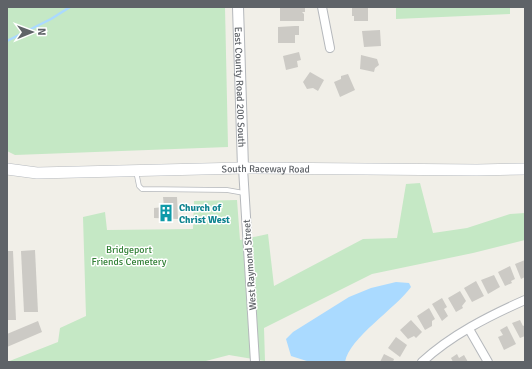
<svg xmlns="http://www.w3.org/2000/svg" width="532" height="369" font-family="Signika,sans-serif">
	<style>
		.green { fill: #c5e8c5 }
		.water { fill: #aadaff }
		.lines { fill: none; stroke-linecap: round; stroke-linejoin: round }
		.stream { stroke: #aadaff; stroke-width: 2.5 }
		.building { fill: #cccac5 }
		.service-casing { stroke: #b5b8bc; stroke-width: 5.5 }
		.minor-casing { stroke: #b5b8bc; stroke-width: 10 }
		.tertiary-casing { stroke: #b5b8bc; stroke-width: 12 }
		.secondary-casing { stroke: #b6babf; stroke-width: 12 }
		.service { stroke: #fff; stroke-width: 4 }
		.minor { stroke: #fff; stroke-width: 8 }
		.tertiary { stroke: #fff; stroke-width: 10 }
		.secondary { stroke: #fff; stroke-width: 11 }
		.labels { text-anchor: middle; stroke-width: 3; stroke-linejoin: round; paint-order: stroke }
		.street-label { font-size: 10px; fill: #5f6368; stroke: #fff }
		.culture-label { font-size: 10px; font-weight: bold; fill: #0d838f; stroke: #fff; text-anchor: start }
		.park-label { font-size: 10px; fill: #348238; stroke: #fff }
	</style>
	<rect width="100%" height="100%" fill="#f1efe8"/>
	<!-- green -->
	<g class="green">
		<path d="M7,7H225L228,147L15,155L7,151Z"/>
		<path d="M396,7H510V14L396,19Z"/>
		<path d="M420,183L433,233L467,228L510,214L525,213V240L473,253L372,274L264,328L265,361L229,355L202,362H7L58,342L60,328L86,316L83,217L105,212L107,230L193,229L194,201L237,200L240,240L268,234L274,286L363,239L397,238L406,184Z"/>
	</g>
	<!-- water -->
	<path class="water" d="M396,282L409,283L411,287C396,308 349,338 345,362H310L291,356L286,339L293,332L349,297L371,288Z"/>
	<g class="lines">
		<!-- stream -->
		<path class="stream" d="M7,41L51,19L70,7"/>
	</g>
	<!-- building -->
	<g class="building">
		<path d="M280,7H305V12H302L304,14V21H280Z"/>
		<path d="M352,7H368V21H354V16H352Z"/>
		<path d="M295,26H299V35H295V43H278V27Z"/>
		<path d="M380,30L381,46L364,47L362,31Z"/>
		<path d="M299,52L301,60L297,61L298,67L286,70L283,56Z"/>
		<path d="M361,55L377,59L379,65L375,68L374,72L360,69Z"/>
		<path d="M310,72L324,80L318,91L313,88L307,89L303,82Z"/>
		<path d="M348,74L355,90L340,97L334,82L341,79V76Z"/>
		<path d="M163,197H177L178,219L154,218V208L164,207Z"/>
		<path d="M35,250L38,312H24L21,251Z"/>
		<path d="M7,251H13L16,320H7Z"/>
		<path d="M525,260V277L521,279L515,264Z"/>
		<path d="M510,266L515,279L511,281L512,283L505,286L498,272Z"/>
		<path d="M494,275L500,287L488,294L481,280Z"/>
		<path d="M476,281L484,296L472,302L464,288Z"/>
		<path d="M460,291L466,301L462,306L463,308L456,312L448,298Z"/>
		<path d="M442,298L447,307L444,309L448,316L442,321L432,304Z"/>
		<path d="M429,308L435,319L432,321V326L425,330L417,316Z"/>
		<path d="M411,320L422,332L416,338L414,336L408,339L400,330Z"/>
		<path d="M520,320L523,326L525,325V336L520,338L512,323Z"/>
		<path d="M38,321L42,332L7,347V334Z"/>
		<path d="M507,326L516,344L504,350L498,337L503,335L500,330Z"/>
		<path d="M396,337L407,345L400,357L388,348Z"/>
		<path d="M384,354L394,359L393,362H380Z"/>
		<path d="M457,354L459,358L464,355L468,362H453L451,358Z"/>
	</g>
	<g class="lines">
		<!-- service casing -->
		<g class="service-casing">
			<path id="service" d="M136,171L139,186L142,189L227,190L244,193"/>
		</g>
		<!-- minor casing -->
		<g class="minor-casing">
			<g id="minor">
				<path d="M322,7L330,48"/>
				<path d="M243,168L255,362"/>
				<path d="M469,329L488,362"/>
				<path d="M422,362C451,335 489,316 525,300"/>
			</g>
		</g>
		<!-- tertiary casing -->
		<g class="tertiary-casing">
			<g id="tertiary">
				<path id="s1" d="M238,7L243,168"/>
			</g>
		</g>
		<!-- secondary casing -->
		<g class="secondary-casing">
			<g id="secondary">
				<path id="s2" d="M7,169L37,173L243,168L477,170L525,169"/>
			</g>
		</g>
		<!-- service -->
		<use href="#service" class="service"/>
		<!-- minor -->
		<use href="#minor" class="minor"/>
		<!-- tertiary -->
		<use href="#tertiary" class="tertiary"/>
		<!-- secondary -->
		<use href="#secondary" class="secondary"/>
	</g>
	<!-- icons -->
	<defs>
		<g id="building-bare" transform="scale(1.38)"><path d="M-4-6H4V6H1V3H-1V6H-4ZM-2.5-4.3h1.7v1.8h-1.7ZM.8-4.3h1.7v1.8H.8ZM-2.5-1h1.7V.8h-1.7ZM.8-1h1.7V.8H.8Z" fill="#0f9aa8" stroke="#fff" stroke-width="2.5" paint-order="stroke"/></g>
	</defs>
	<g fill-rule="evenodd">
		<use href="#building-bare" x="166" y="213"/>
	</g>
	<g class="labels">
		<!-- street labels -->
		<g class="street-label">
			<text dy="4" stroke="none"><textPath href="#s1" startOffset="80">East County Road 200 South</textPath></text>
			<text dy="4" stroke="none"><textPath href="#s2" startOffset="259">South Raceway Road</textPath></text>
			<text transform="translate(249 265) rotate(-94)" y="4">West Raymond Street</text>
		</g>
		<!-- culture labels -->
		<g class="culture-label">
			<text x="179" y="211">Church of<tspan x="179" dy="12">Christ West</tspan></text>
		</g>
		<!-- park labels -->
		<g class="park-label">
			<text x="129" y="253">Bridgeport<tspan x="129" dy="12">Friends Cemetery</tspan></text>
		</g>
	</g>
	<!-- border -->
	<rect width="532" height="369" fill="none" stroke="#5f6368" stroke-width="16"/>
	<!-- north arrow -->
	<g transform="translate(32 32) rotate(89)" stroke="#ffffff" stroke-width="3" paint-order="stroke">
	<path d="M0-3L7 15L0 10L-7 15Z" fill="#5f6368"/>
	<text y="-6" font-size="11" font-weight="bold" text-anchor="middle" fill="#5f6368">N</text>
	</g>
</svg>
